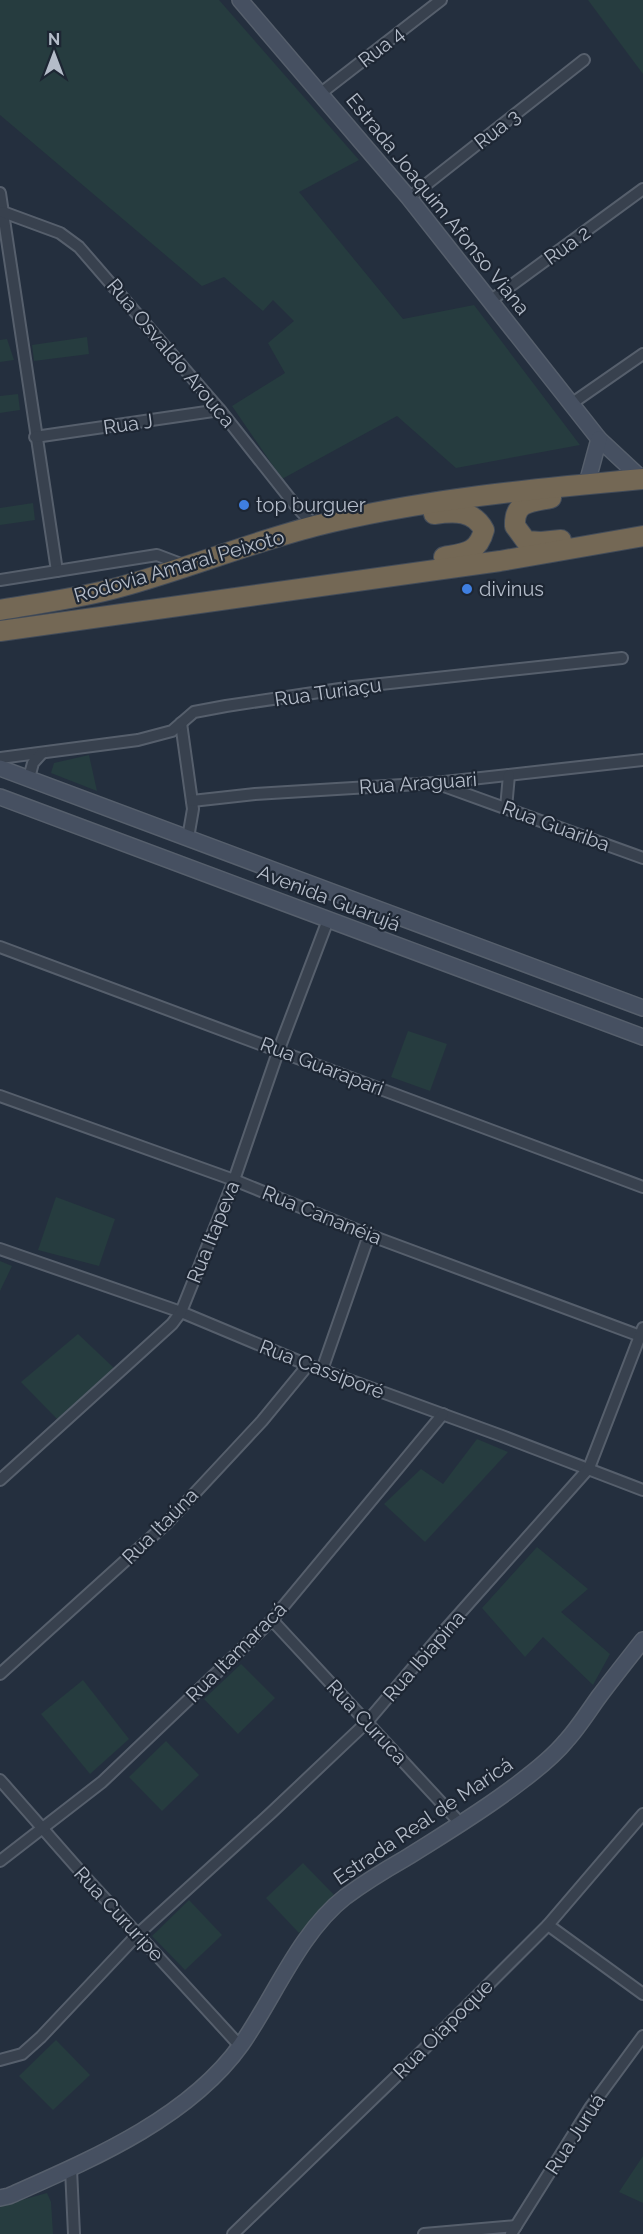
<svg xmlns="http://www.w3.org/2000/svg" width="643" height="2234" font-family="Raleway,sans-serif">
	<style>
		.green { fill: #263c3f }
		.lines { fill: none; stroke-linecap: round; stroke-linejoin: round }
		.street-casing { stroke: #565f6c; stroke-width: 14 }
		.secondary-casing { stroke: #565f6c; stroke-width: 18 }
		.highway-casing { stroke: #434c59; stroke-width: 22 }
		.street { stroke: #38414e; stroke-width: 10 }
		.secondary { stroke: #465061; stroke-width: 15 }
		.highway { stroke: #746855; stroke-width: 20 }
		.shop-dot { fill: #3f7fe0; stroke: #1d2633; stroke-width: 2 }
		.labels { text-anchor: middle; stroke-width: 4.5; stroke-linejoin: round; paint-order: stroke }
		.street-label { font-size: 20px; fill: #b4bcc9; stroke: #1d2633 }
		.poi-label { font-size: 20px; fill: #b4bcc9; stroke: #1d2633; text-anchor: start }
	</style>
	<rect width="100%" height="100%" fill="#242f3e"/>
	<!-- green -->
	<g class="green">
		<path d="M0,0H219L359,160L299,192L403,319L474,305L580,445L456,468L397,416L282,479L232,406L285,373L268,343L294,321L273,300L263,311L224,277L202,286L0,115Z"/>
		<path d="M588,0H643V74Z"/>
		<path d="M87,337L89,354L34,361L32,345Z"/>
		<path d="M7,339L14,360L0,362V340Z"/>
		<path d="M18,394L20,410L0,413V396Z"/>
		<path d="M33,503L35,520L0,525V508Z"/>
		<path d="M89,755L97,791L51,773L54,763Z"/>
		<path d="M408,1031L447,1044L430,1091L391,1077Z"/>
		<path d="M56,1197L115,1219L99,1266L38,1250Z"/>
		<path d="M0,1261L12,1266L0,1291Z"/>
		<path d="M78,1334L115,1369L58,1420L21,1382Z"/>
		<path d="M477,1439L508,1452L425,1542L384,1504L421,1469L443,1484Z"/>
		<path d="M537,1547L588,1589L561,1612L610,1654L593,1685L543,1637L525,1657L482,1608Z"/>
		<path d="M241,1664L275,1698L238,1734L204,1699Z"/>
		<path d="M83,1680L129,1739L90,1774L41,1714Z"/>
		<path d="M166,1741L199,1775L162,1811L129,1777Z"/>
		<path d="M303,1863L336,1897L299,1933L266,1898Z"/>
		<path d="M189,1900L222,1935L185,1970L152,1936Z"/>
		<path d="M56,2040L90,2075L53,2110L19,2076Z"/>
		<path d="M643,2156V2203L619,2192Z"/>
		<path d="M47,2193L51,2202L53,2234H0V2206Z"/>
	</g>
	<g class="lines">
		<!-- street casing -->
		<g class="street-casing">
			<g id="street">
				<path d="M321,93L441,0"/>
				<path d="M0,193L57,571"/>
				<path d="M409,198L584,60"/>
				<path d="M3,212L60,233L79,247L220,410L295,505L315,526"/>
				<path d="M490,301L643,189"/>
				<path d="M571,404L643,354"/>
				<path d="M35,437L220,410"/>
				<path d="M0,580L157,555L186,566"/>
				<path d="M181,723L193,809L188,838"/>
				<path d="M0,758L138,740L172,731L194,712L226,706L353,687L622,658"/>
				<path d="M29,778L33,763L42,753"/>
				<path d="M441,785L643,858"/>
				<path d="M192,801L255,794L435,783L643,760"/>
				<path d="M506,808L509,775"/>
				<path d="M0,947C215,1026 428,1108 643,1187"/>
				<path d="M0,1096L234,1180L369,1235L643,1337"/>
				<path d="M0,1249L181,1312L308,1365L502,1436L643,1490"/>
				<path d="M322,1370L369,1235"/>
				<path d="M0,1480L172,1324L181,1312L234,1180L279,1049L328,920"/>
				<path d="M272,1620L461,1824"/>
				<path d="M0,1674L167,1523L262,1421L308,1365"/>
				<path d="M0,1780L87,1879L240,2046"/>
				<path d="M0,1861L102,1782L272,1620L443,1414"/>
				<path d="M548,1925L643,1994"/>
				<path d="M0,2060L22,2054L41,2037L138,1934L272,1812L367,1722L445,1630L589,1468L643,1328"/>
				<path d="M71,2169L74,2234"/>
				<path d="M233,2234L405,2068L548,1925L643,1814"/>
				<path d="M424,2234L516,2226"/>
				<path d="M511,2234L590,2108L643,2036"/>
			</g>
		</g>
		<!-- secondary casing -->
		<g class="secondary-casing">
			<g id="secondary">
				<path d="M240,0L409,198L599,439L642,479"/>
				<path d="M587,483L599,439"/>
				<path d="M0,768L643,1008"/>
				<path d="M0,797L643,1037"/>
				<path d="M0,2198L9,2196C90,2160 188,2119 241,2045C274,1998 299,1933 345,1897C364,1883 385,1870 406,1858C444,1834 483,1811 519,1783C535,1771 553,1757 566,1741C578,1728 588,1712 598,1698C613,1678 628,1659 643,1640"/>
			</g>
		</g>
		<!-- highway casing -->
		<g class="highway-casing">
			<g id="highway">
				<path d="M551,498C531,502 514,501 515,526L526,541L541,542L561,540"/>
				<path d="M434,514C454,511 474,510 484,530C478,553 465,553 444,557"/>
				<path d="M0,610C40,603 81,598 120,587C186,569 249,543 315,526C423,499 533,489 643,479"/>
				<path d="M0,631L500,561L643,536"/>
			</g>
		</g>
		<!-- street -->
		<use href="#street" class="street"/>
		<!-- secondary -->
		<use href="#secondary" class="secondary"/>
		<!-- highway -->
		<use href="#highway" class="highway"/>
	</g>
	<!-- markers -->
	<g class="shop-dot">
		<circle cx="244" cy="505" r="6"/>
		<circle cx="467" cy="589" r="6"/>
	</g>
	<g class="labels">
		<!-- street labels -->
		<g class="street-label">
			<text transform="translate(381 47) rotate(-38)" y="7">Rua 4</text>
			<text transform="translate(497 129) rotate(-38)" y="7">Rua 3</text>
			<text transform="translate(438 204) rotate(51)" y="7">Estrada Joaquim Afonso Viana</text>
			<text transform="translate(567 245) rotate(-36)" y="7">Rua 2</text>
			<text transform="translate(171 353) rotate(50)" y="7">Rua Osvaldo Arouca</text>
			<text transform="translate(128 424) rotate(-8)" y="7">Rua J</text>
			<text transform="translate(179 566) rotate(-16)" y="7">Rodovia Amaral Peixoto</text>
			<text transform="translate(328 692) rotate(-8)" y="7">Rua Turiaçu</text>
			<text transform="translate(418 783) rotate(-4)" y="7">Rua Araguari</text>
			<text transform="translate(556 826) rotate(20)" y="7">Rua Guariba</text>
			<text transform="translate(329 898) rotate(21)" y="7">Avenida Guarujá</text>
			<text transform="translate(322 1066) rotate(21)" y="7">Rua Guarapari</text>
			<text transform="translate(322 1215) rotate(22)" y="7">Rua Cananéia</text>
			<text transform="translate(213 1232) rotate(-68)" y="7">Rua Itapeva</text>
			<text transform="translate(322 1369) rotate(21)" y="7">Rua Cassiporé</text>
			<text transform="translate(160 1526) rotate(-45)" y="7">Rua Itaúna</text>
			<text transform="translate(236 1652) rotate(-45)" y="7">Rua Itamaracá</text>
			<text transform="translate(424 1656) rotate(-49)" y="7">Rua Ibiapina</text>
			<text transform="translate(367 1722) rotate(47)" y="7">Rua Curuca</text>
			<text transform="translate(423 1821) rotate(-34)" y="7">Estrada Real de Maricá</text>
			<text transform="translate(119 1914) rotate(47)" y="7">Rua Cururipe</text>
			<text transform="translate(443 2029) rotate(-45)" y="7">Rua Oiapoque</text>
			<text transform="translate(575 2134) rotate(-57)" y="7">Rua Juruá</text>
		</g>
		<!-- poi labels -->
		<g class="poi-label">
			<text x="256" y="512">top burguer</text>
			<text x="479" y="596">divinus</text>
		</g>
	</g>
	<!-- north arrow -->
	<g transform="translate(54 54)" stroke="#1d2633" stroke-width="4.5" paint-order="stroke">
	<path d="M0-4.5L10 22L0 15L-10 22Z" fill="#b4bcc9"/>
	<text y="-9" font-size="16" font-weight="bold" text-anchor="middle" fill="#b4bcc9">N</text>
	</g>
</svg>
